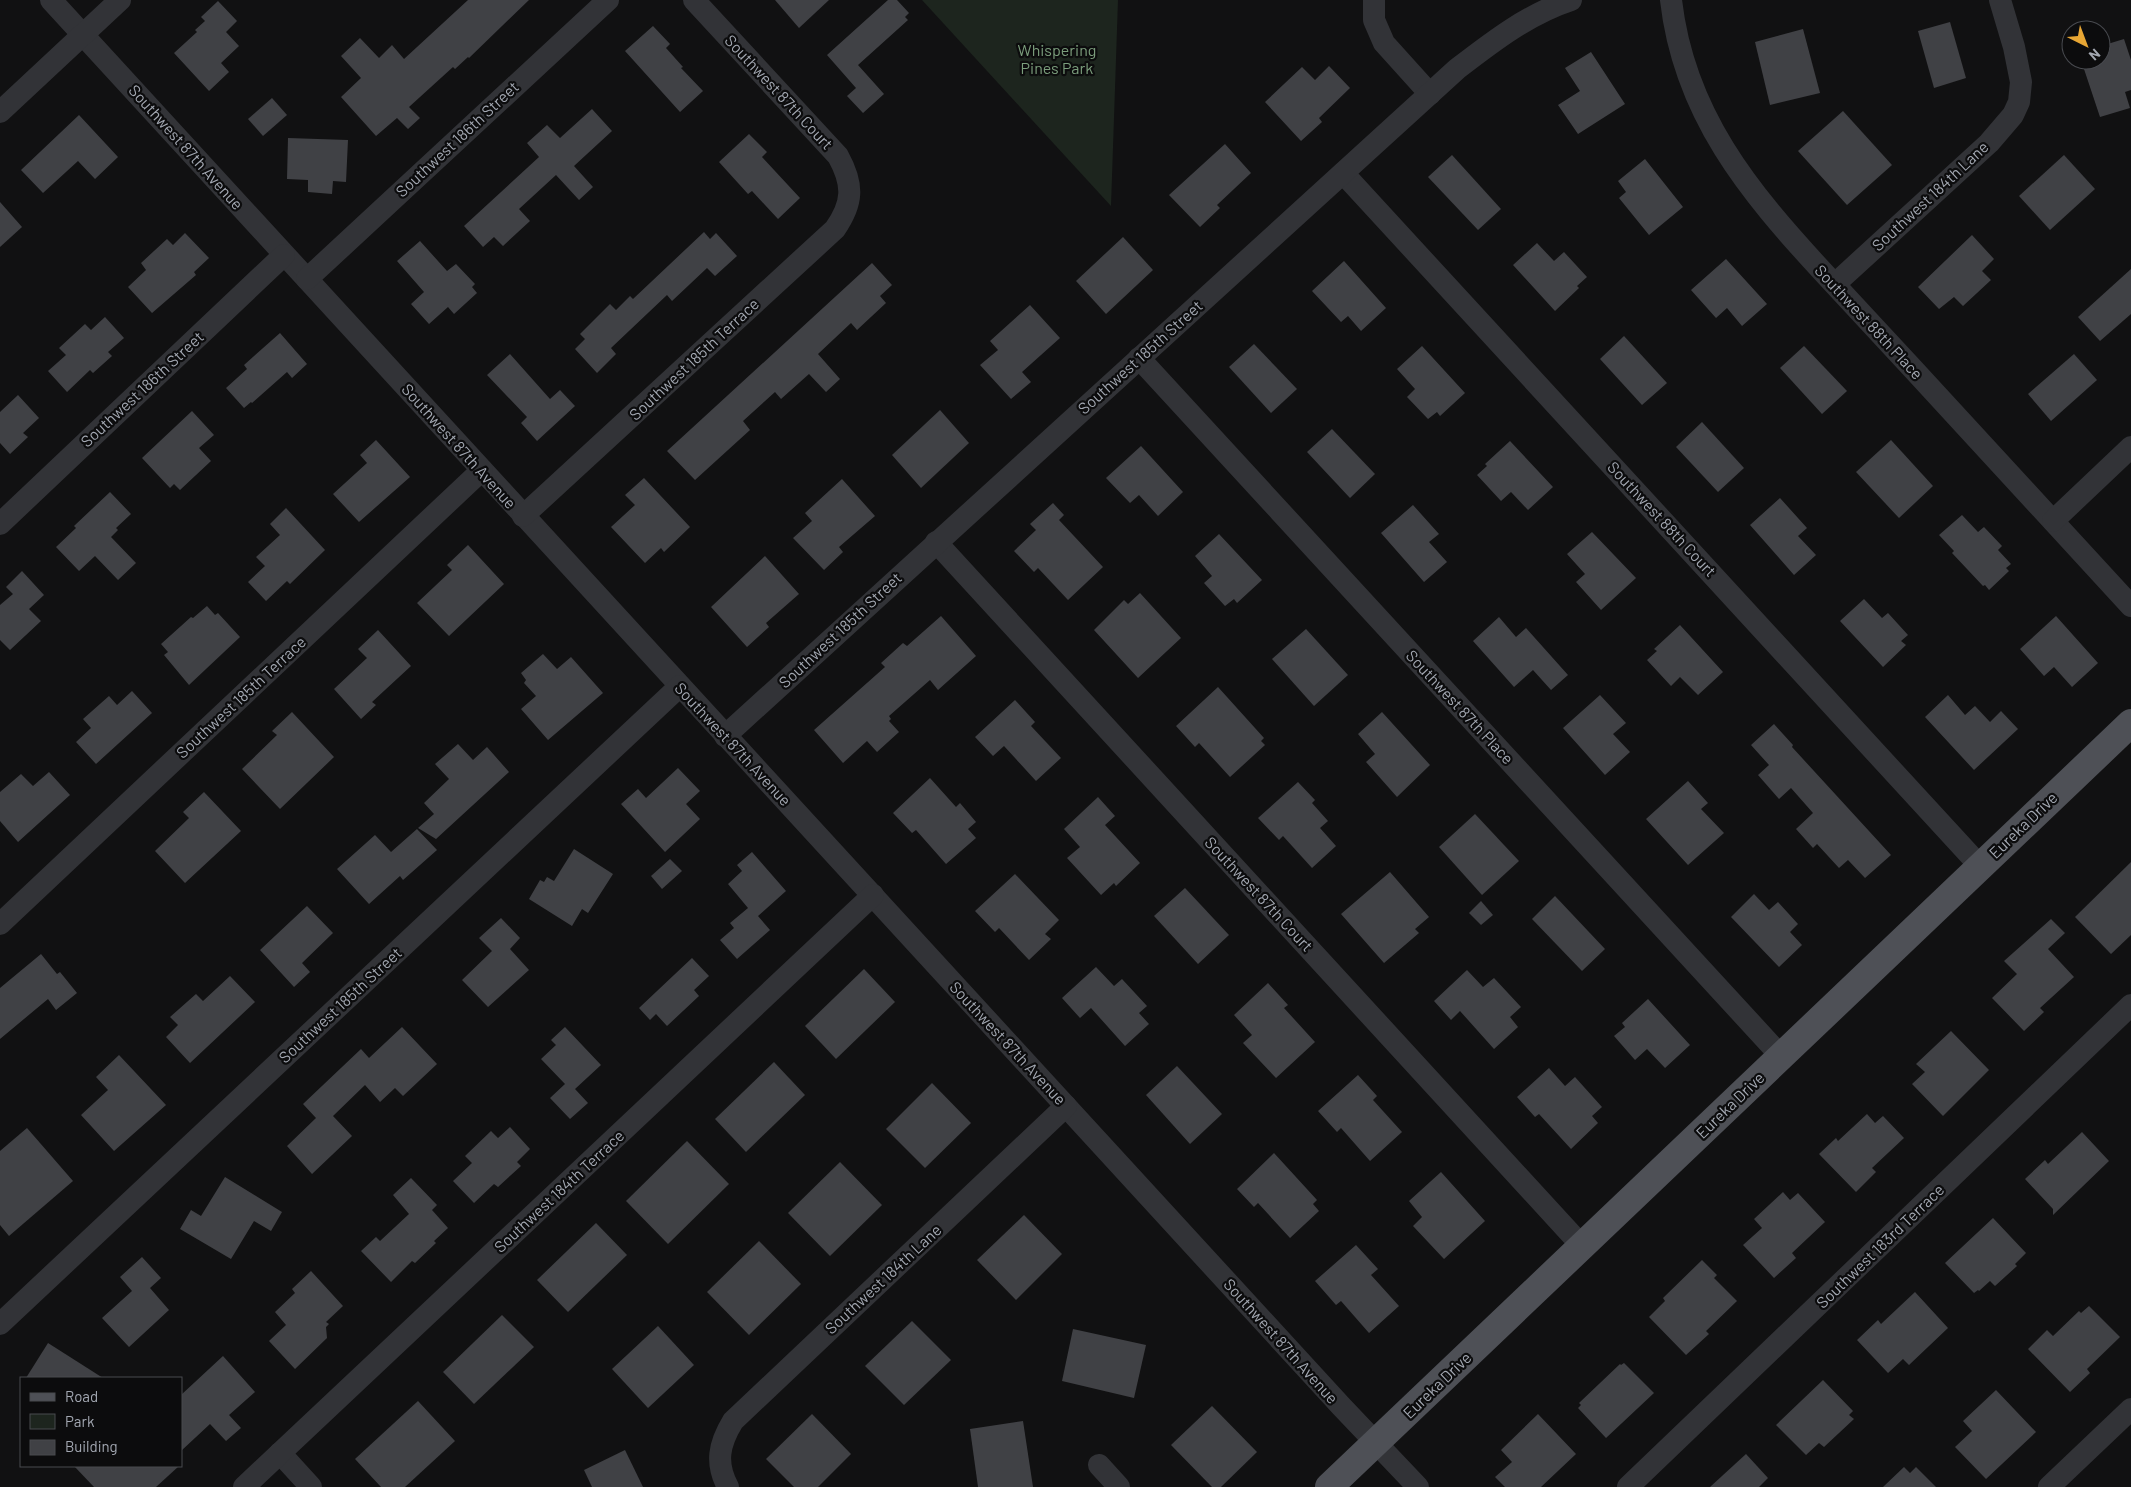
<svg xmlns="http://www.w3.org/2000/svg" width="2131" height="1487" font-family="Barlow,sans-serif">
	<style>
		.green { fill: #1d251e }
		.building { fill: #404145 }
		.lines { fill: none; stroke-linecap: round; stroke-linejoin: round }
		.minor { stroke: #323337; stroke-width: 22 }
		.major { stroke: #4e5056; stroke-width: 28 }
		.labels { text-anchor: middle; stroke-width: 4.5; stroke-linejoin: round; paint-order: stroke }
		.park-label { font-size: 16px; fill: #7b9d7c; stroke: #0c0c0d }
		.street-label { font-size: 16px; fill: #a3a8b2; stroke: #0c0c0d }
	</style>
	<rect width="100%" height="100%" fill="#111112"/>
	<!-- green -->
	<path class="green" d="M922,0H1118L1111,206Z"/>
	<!-- building -->
	<g class="building">
		<path d="M468,0H529L469,58L468,57L455,69L453,67L409,107L420,118L408,129L397,118L376,136L341,97L361,78L341,56L360,38L379,58L392,45L404,59Z"/>
		<path d="M775,0H829L799,28Z"/>
		<path d="M888,0H897L909,13L905,17L908,20L858,65L884,94L863,113L847,96L856,88L827,55Z"/>
		<path d="M218,1L237,21L226,32L239,46L221,63L229,72L209,91L174,53L197,32L195,30L205,21L201,17Z"/>
		<path d="M1950,22L1966,78L1934,88L1918,31Z"/>
		<path d="M653,26L670,44L666,48L683,67L681,68L703,91L680,112L625,51Z"/>
		<path d="M1803,29L1820,93L1770,105L1755,42Z"/>
		<path d="M2124,39L2131,60V90L2125,92L2130,108L2100,117L2081,60H2101V46Z"/>
		<path d="M1591,52L1625,104L1578,134L1558,105L1580,91L1565,68Z"/>
		<path d="M1329,66L1350,88L1319,118L1322,122L1301,141L1265,102L1302,67L1315,80Z"/>
		<path d="M272,98L287,115L263,136L248,119Z"/>
		<path d="M592,109L612,131L574,166L593,187L579,200L556,175L519,209L530,221L503,246L494,237L483,247L464,226L539,157L527,143L547,125L560,138Z"/>
		<path d="M1843,111L1892,165L1847,205L1798,151Z"/>
		<path d="M79,115L118,157L95,179L78,161L43,193L21,170Z"/>
		<path d="M749,134L767,152L762,157L800,198L778,219L752,191L748,194L719,162Z"/>
		<path d="M288,138L348,140L346,182L333,181L332,194L308,192V180L287,179Z"/>
		<path d="M1225,144L1251,173L1217,205L1220,208L1200,227L1169,195Z"/>
		<path d="M1452,155L1501,209L1478,230L1428,177Z"/>
		<path d="M2064,155L2095,189L2050,230L2019,196Z"/>
		<path d="M1645,159L1683,207L1649,235L1619,198L1626,192L1618,181Z"/>
		<path d="M0,202L22,227L0,247Z"/>
		<path d="M704,232L710,239L716,233L737,256L715,276L707,268L672,301L667,295L611,348L616,354L597,373L575,349L585,339L580,334L610,304L616,310L630,296L633,299Z"/>
		<path d="M185,233L209,258L194,272L196,275L152,313L128,287L146,270L141,263L167,239L173,245Z"/>
		<path d="M1972,235L1994,259L1982,271L1991,280L1963,306L1954,297L1939,309L1918,287Z"/>
		<path d="M1123,237L1153,270L1106,314L1076,281Z"/>
		<path d="M420,241L447,271L456,264L475,284L472,287L477,293L454,314L448,307L429,324L411,304L424,292L397,261Z"/>
		<path d="M1537,243L1554,261L1564,252L1587,277L1577,286L1579,288L1555,311L1513,265Z"/>
		<path d="M1726,259L1767,304L1742,326L1727,308L1716,318L1691,290Z"/>
		<path d="M1344,261L1386,308L1361,331L1348,316L1341,322L1312,291Z"/>
		<path d="M872,263L892,285L880,296L886,303L857,330L851,323L818,354L840,379L826,392L809,374L781,399L775,392L743,421L750,430L695,480L667,451Z"/>
		<path d="M2131,269V314L2100,341L2078,317Z"/>
		<path d="M1030,305L1060,338L1022,372L1031,382L1011,399L980,365L998,350L990,341Z"/>
		<path d="M105,317L124,338L108,352L112,356L93,373L90,370L67,392L48,371L66,355L59,348L85,324L91,330Z"/>
		<path d="M280,333L307,364L292,378L287,372L252,403L251,402L244,408L226,388L247,369L244,365Z"/>
		<path d="M1624,336L1667,383L1642,405L1600,359Z"/>
		<path d="M1254,344L1297,389L1271,413L1229,367Z"/>
		<path d="M1422,346L1465,393L1440,416L1437,412L1428,419L1407,397L1415,389L1397,369Z"/>
		<path d="M1804,346L1847,391L1822,414L1780,368Z"/>
		<path d="M510,354L550,399L560,390L575,406L537,441L521,423L527,417L487,375Z"/>
		<path d="M2074,354L2097,380L2051,421L2028,394Z"/>
		<path d="M18,395L39,418L23,433L28,437L10,454L0,443V412Z"/>
		<path d="M940,410L969,443L921,488L892,455Z"/>
		<path d="M192,411L214,435L199,448L211,461L180,490L174,484L170,488L142,458Z"/>
		<path d="M1702,422L1744,468L1718,492L1676,447Z"/>
		<path d="M1332,429L1375,474L1350,498L1307,452Z"/>
		<path d="M376,440L410,477L359,522L333,494L367,463L360,455Z"/>
		<path d="M1891,440L1933,486L1899,518L1856,472Z"/>
		<path d="M1510,441L1553,487L1528,510L1511,492L1501,501L1477,475L1487,466L1485,464Z"/>
		<path d="M1141,446L1183,492L1158,516L1139,495L1130,503L1106,478Z"/>
		<path d="M644,478L690,527L664,552L661,548L645,563L611,527L635,505L625,495Z"/>
		<path d="M842,479L875,516L839,547L843,552L824,570L793,538L812,521L805,513Z"/>
		<path d="M110,492L131,514L116,528L118,530L111,537L136,563L118,580L95,556L79,571L56,547L76,528L74,526Z"/>
		<path d="M1780,498L1807,528L1798,536L1816,555L1794,575L1750,525Z"/>
		<path d="M1053,503L1064,515L1059,520L1103,567L1068,600L1038,568L1034,572L1014,551L1036,530L1030,524Z"/>
		<path d="M1413,505L1439,534L1429,542L1447,562L1424,582L1381,533Z"/>
		<path d="M286,508L325,550L290,584L287,581L266,601L248,582L265,566L256,557L280,535L270,524Z"/>
		<path d="M1962,515L1978,532L1984,527L2002,546L1998,550L2011,564L2006,568L2009,571L1989,590L1985,585L1983,586L1952,553L1954,551L1939,535Z"/>
		<path d="M1592,532L1636,578L1601,610L1576,582L1585,574L1567,554Z"/>
		<path d="M1219,534L1262,580L1237,603L1234,599L1225,606L1204,583L1212,576L1195,556Z"/>
		<path d="M468,545L504,584L449,636L417,603L452,570L447,565Z"/>
		<path d="M765,556L799,594L766,623L769,627L747,647L711,607Z"/>
		<path d="M22,571L44,595L29,609L41,621L10,650L0,640V605L13,594L6,587Z"/>
		<path d="M1140,593L1181,638L1138,678L1094,630L1124,600L1128,604Z"/>
		<path d="M1864,599L1882,618L1888,613L1908,635L1901,641L1906,645L1883,667L1840,621Z"/>
		<path d="M207,606L215,615L218,613L240,637L189,685L164,655L168,652L161,644L191,617L193,618Z"/>
		<path d="M941,616L976,656L938,690L930,680L889,716L891,719L889,721L899,732L877,752L867,741L843,763L814,730L885,667L881,663L903,643L907,646Z"/>
		<path d="M2056,616L2098,663L2072,687L2054,667L2044,676L2020,649Z"/>
		<path d="M1499,617L1516,637L1526,628L1568,675L1551,690L1533,670L1514,687L1473,641Z"/>
		<path d="M1680,625L1723,672L1698,695L1680,677L1671,686L1647,660L1657,651L1654,649Z"/>
		<path d="M1306,629L1348,675L1314,706L1272,659Z"/>
		<path d="M378,630L411,666L372,702L376,705L361,719L334,689L367,658L358,649Z"/>
		<path d="M543,654L557,669L571,657L603,693L548,740L521,709L536,696L524,683L526,680L521,673Z"/>
		<path d="M1218,687L1264,738L1261,741L1265,745L1230,777L1199,743L1195,747L1176,726Z"/>
		<path d="M132,691L152,713L96,764L76,742L91,728L83,719L109,696L117,705Z"/>
		<path d="M1600,695L1626,723L1613,734L1630,752L1605,775L1563,728Z"/>
		<path d="M1948,695L1965,715L1975,706L1990,722L2001,711L2018,729L1974,770L1925,717Z"/>
		<path d="M1015,700L1035,722L1031,726L1061,758L1036,781L1004,746L993,756L975,737Z"/>
		<path d="M292,712L334,757L280,809L242,769L277,735L272,731Z"/>
		<path d="M1382,712L1430,765L1397,797L1366,762L1375,754L1358,734Z"/>
		<path d="M1774,724L1793,745L1792,747L1891,855L1865,878L1848,860L1839,868L1817,844L1813,848L1796,829L1813,813L1791,788L1779,799L1758,775L1769,765L1751,745Z"/>
		<path d="M458,744L473,760L487,747L509,772L436,839L418,828L434,814L424,803L449,779L435,764Z"/>
		<path d="M678,768L700,791L686,804L700,819L665,852L621,804L638,789L646,798Z"/>
		<path d="M49,772L70,795L18,842L0,821V792L21,774L33,786Z"/>
		<path d="M930,778L956,807L960,803L976,822L968,829L976,838L946,864L916,830L912,833L893,813Z"/>
		<path d="M1688,781L1708,803L1701,809L1724,833L1688,865L1646,819Z"/>
		<path d="M1298,782L1315,800L1312,803L1328,821L1320,828L1336,846L1312,868L1283,836L1279,840L1258,818Z"/>
		<path d="M204,792L241,831L185,883L155,851L189,818L183,812Z"/>
		<path d="M1098,797L1115,816L1105,825L1140,863L1116,886L1114,883L1101,895L1067,858L1080,847L1064,829Z"/>
		<path d="M1475,814L1519,861L1482,895L1439,847Z"/>
		<path d="M417,829L437,850L403,880L400,876L369,904L337,869L375,835L391,852Z"/>
		<path d="M574,849L613,874L588,913L582,909L572,926L529,899L540,880L544,882L547,877L554,881Z"/>
		<path d="M752,852L786,891L758,916L770,930L737,959L720,940L734,928L730,923L748,908L728,884L742,871L737,865Z"/>
		<path d="M670,859L682,871L662,889L651,876Z"/>
		<path d="M2131,862V935L2111,954L2075,917Z"/>
		<path d="M1390,872L1429,917L1415,929L1419,933L1384,963L1341,914Z"/>
		<path d="M1015,874L1059,920L1045,934L1051,939L1029,960L999,928L995,932L975,911Z"/>
		<path d="M1185,888L1229,935L1198,964L1154,916Z"/>
		<path d="M1754,894L1769,910L1778,902L1798,924L1790,932L1802,945L1779,967L1731,917Z"/>
		<path d="M1555,896L1605,949L1582,971L1532,919Z"/>
		<path d="M1481,901L1493,915L1481,925L1469,913Z"/>
		<path d="M307,906L333,933L302,963L310,972L294,987L260,950Z"/>
		<path d="M501,918L520,938L510,949L529,970L488,1007L462,980L492,951L479,938Z"/>
		<path d="M2051,919L2065,933L2048,949L2074,977L2040,1008L2044,1012L2024,1031L1992,998L2017,974L2004,961Z"/>
		<path d="M41,954L57,974L60,972L77,993L56,1010L48,999L0,1039V988Z"/>
		<path d="M692,958L709,976L694,990L699,996L667,1026L656,1014L650,1020L639,1008Z"/>
		<path d="M1096,967L1114,986L1122,979L1147,1006L1139,1013L1149,1024L1125,1046L1091,1008L1080,1018L1062,998Z"/>
		<path d="M864,969L895,1002L836,1059L805,1026Z"/>
		<path d="M1467,970L1483,987L1494,978L1521,1007L1510,1017L1518,1027L1494,1049L1460,1011L1451,1020L1434,1001Z"/>
		<path d="M230,976L255,1002L190,1063L166,1037L178,1025L170,1017L196,994L203,1001Z"/>
		<path d="M1268,983L1288,1005L1284,1008L1315,1042L1276,1078L1243,1043L1252,1035L1234,1015Z"/>
		<path d="M1648,999L1690,1045L1665,1068L1647,1049L1635,1060L1614,1036L1625,1027L1622,1023Z"/>
		<path d="M402,1027L437,1064L403,1096L395,1088L380,1102L365,1085L333,1116L352,1136L312,1174L287,1146L316,1118L303,1104L361,1049L369,1058Z"/>
		<path d="M565,1027L601,1065L575,1089L588,1103L570,1119L550,1098L565,1084L541,1059L556,1045L551,1040Z"/>
		<path d="M1951,1031L1989,1070L1943,1116L1912,1084L1925,1072L1916,1064Z"/>
		<path d="M119,1055L166,1105L114,1151L81,1115L108,1090L96,1077Z"/>
		<path d="M774,1062L805,1095L746,1152L715,1119Z"/>
		<path d="M1177,1066L1222,1114L1190,1144L1146,1095Z"/>
		<path d="M1549,1068L1565,1086L1575,1077L1602,1107L1592,1116L1598,1123L1571,1149L1539,1114L1535,1117L1517,1097Z"/>
		<path d="M1358,1075L1377,1096L1373,1100L1402,1132L1370,1161L1341,1128L1337,1132L1318,1111Z"/>
		<path d="M932,1083L971,1123L925,1168L886,1129Z"/>
		<path d="M1867,1114L1875,1123L1883,1116L1904,1138L1872,1168L1876,1172L1856,1192L1819,1154L1836,1138L1838,1141Z"/>
		<path d="M510,1127L530,1149L517,1162L521,1166L498,1187L494,1184L474,1203L453,1181L472,1163L465,1156L491,1131L498,1138Z"/>
		<path d="M27,1128L73,1181L9,1236L0,1225V1151Z"/>
		<path d="M2082,1132L2109,1161L2053,1215V1209L2025,1179L2045,1160L2048,1164Z"/>
		<path d="M687,1141L729,1184L668,1244L626,1201Z"/>
		<path d="M1274,1153L1317,1200L1313,1204L1319,1211L1290,1238L1258,1203L1254,1207L1237,1189Z"/>
		<path d="M840,1162L882,1205L830,1256L788,1213Z"/>
		<path d="M1441,1172L1485,1221L1444,1259L1413,1226L1422,1217L1409,1201Z"/>
		<path d="M225,1177L282,1212L271,1231L254,1221L231,1259L180,1229L191,1210L201,1216Z"/>
		<path d="M411,1178L437,1205L432,1210L448,1228L434,1241L436,1243L415,1263L412,1261L391,1282L361,1251L376,1237L380,1241L409,1214L393,1195Z"/>
		<path d="M1783,1192L1790,1200L1798,1193L1825,1222L1792,1253L1796,1258L1774,1278L1743,1245L1762,1228L1754,1219Z"/>
		<path d="M1024,1215L1062,1254L1016,1300L977,1260Z"/>
		<path d="M1993,1218L2026,1253L2015,1264L2017,1266L1995,1286L1990,1281L1979,1291L1978,1290L1974,1293L1945,1263Z"/>
		<path d="M596,1223L627,1255L568,1312L537,1280Z"/>
		<path d="M759,1241L801,1284L749,1335L707,1292Z"/>
		<path d="M1356,1245L1378,1269L1371,1275L1399,1306L1369,1333L1341,1301L1336,1305L1315,1281Z"/>
		<path d="M142,1257L161,1278L150,1288L169,1310L129,1347L102,1318L132,1291L120,1277Z"/>
		<path d="M1702,1260L1717,1275L1714,1278L1737,1301L1706,1331L1709,1334L1686,1355L1649,1317L1665,1301L1663,1298Z"/>
		<path d="M311,1271L343,1306L326,1322L329,1324L326,1327L327,1338L295,1369L269,1341L286,1325L275,1312L295,1293L292,1289Z"/>
		<path d="M1915,1292L1948,1328L1909,1365L1903,1359L1888,1373L1857,1340L1878,1320L1881,1324Z"/>
		<path d="M2089,1306L2120,1337L2087,1369L2090,1373L2070,1392L2028,1349L2047,1330L2053,1336L2079,1311L2081,1313Z"/>
		<path d="M502,1315L534,1347L474,1404L443,1372Z"/>
		<path d="M912,1321L951,1360L904,1405L865,1366Z"/>
		<path d="M658,1326L694,1365L648,1408L612,1369Z"/>
		<path d="M1073,1329L1146,1345L1134,1398L1062,1381Z"/>
		<path d="M48,1343L103,1378H26Z"/>
		<path d="M223,1356L255,1392L229,1415L241,1428L226,1441L210,1424L181,1451V1395Z"/>
		<path d="M1624,1363L1654,1393L1606,1438L1578,1408L1581,1405L1579,1403L1620,1364L1621,1365Z"/>
		<path d="M1823,1380L1853,1411L1849,1415L1854,1419L1824,1447L1819,1443L1806,1455L1776,1425Z"/>
		<path d="M1996,1390L2036,1432L1986,1479L1955,1447L1972,1431L1963,1421Z"/>
		<path d="M418,1401L455,1441L405,1487H381L355,1459Z"/>
		<path d="M1212,1406L1257,1452L1221,1487H1212L1171,1445Z"/>
		<path d="M812,1414L851,1454L818,1487H794L766,1459Z"/>
		<path d="M1538,1414L1576,1454L1541,1487H1505L1495,1477L1512,1462L1501,1450Z"/>
		<path d="M1023,1421L1033,1487H978L970,1429Z"/>
		<path d="M625,1450L643,1487H592L584,1470Z"/>
		<path d="M1746,1454L1768,1478L1759,1487H1710Z"/>
		<path d="M74,1466H179L156,1487H94Z"/>
		<path d="M1904,1467L1910,1473L1916,1467L1936,1487H1883Z"/>
	</g>
	<g class="lines">
		<!-- minor -->
		<g class="minor">
			<path d="M51,0L1341,1406L1418,1487"/>
			<path d="M1374,0V20L1384,43L1430,94"/>
			<path d="M1671,0C1684,114 1749,192 1823,272C1853,304 1883,337 1913,369C1985,448 2058,527 2131,606"/>
			<path d="M0,112L120,0"/>
			<path d="M1343,173L1980,866"/>
			<path d="M307,279L608,0"/>
			<path d="M1835,284L1989,143L2013,115L2019,102L2021,82L2014,47L2000,0"/>
			<path d="M1139,358L1781,1056"/>
			<path d="M523,516L835,229C853,203 854,185 838,156L694,0"/>
			<path d="M2053,521L2131,447"/>
			<path d="M0,524L284,255"/>
			<path d="M936,542L1582,1246"/>
			<path d="M725,736L1457,69C1492,42 1528,14 1571,0"/>
			<path d="M0,924L482,470"/>
			<path d="M0,1324L680,686"/>
			<path d="M280,1453L311,1487"/>
			<path d="M1099,1465L1119,1487"/>
			<path d="M244,1487L873,895"/>
			<path d="M728,1487C715,1463 719,1444 733,1421L1066,1106"/>
			<path d="M1628,1487L2131,1005"/>
			<path d="M2049,1487L2131,1409"/>
		</g>
		<!-- major -->
		<path class="major" d="M1329,1487L2131,723"/>
	</g>
	<g class="labels">
		<!-- park labels -->
		<g class="park-label">
			<text x="1057" y="56">Whispering<tspan x="1057" dy="18">Pines Park</tspan></text>
		</g>
		<!-- street labels -->
		<g class="street-label">
			<text transform="translate(779 92) rotate(47)" y="6">Southwest 87th Court</text>
			<text transform="translate(457 139) rotate(-43)" y="6">Southwest 186th Street</text>
			<text transform="translate(186 147) rotate(48)" y="6">Southwest 87th Avenue</text>
			<text transform="translate(1930 196) rotate(-43)" y="6">Southwest 184th Lane</text>
			<text transform="translate(1869 322) rotate(47)" y="6">Southwest 88th Place</text>
			<text transform="translate(1140 357) rotate(-42)" y="6">Southwest 185th Street</text>
			<text transform="translate(694 359) rotate(-43)" y="6">Southwest 185th Terrace</text>
			<text transform="translate(142 389) rotate(-43)" y="6">Southwest 186th Street</text>
			<text transform="translate(459 446) rotate(48)" y="6">Southwest 87th Avenue</text>
			<text transform="translate(1662 519) rotate(47)" y="6">Southwest 88th Court</text>
			<text transform="translate(840 630) rotate(-43)" y="6">Southwest 185th Street</text>
			<text transform="translate(241 697) rotate(-43)" y="6">Southwest 185th Terrace</text>
			<text transform="translate(1460 707) rotate(47)" y="6">Southwest 87th Place</text>
			<text transform="translate(733 744) rotate(47)" y="6">Southwest 87th Avenue</text>
			<text transform="translate(2023 825) rotate(-44)" y="6">Eureka Drive</text>
			<text transform="translate(1259 894) rotate(47)" y="6">Southwest 87th Court</text>
			<text transform="translate(340 1005) rotate(-43)" y="6">Southwest 185th Street</text>
			<text transform="translate(1008 1043) rotate(47)" y="6">Southwest 87th Avenue</text>
			<text transform="translate(1730 1105) rotate(-44)" y="6">Eureka Drive</text>
			<text transform="translate(559 1191) rotate(-43)" y="6">Southwest 184th Terrace</text>
			<text transform="translate(1880 1246) rotate(-44)" y="6">Southwest 183rd Terrace</text>
			<text transform="translate(883 1279) rotate(-43)" y="6">Southwest 184th Lane</text>
			<text transform="translate(1281 1341) rotate(48)" y="6">Southwest 87th Avenue</text>
			<text transform="translate(1437 1385) rotate(-44)" y="6">Eureka Drive</text>
		</g>
	</g>
	<!-- legend -->
	<rect x="20" y="1377" width="162" height="90" fill="#0c0c0d" stroke="#484a4f"/>
	<rect x="30" y="1393" width="25" height="8" fill="#4e5056" stroke="#484a4f"/>
	<text x="65" y="1402" font-size="15" fill="#a3a8b2">Road</text>
	<rect x="30" y="1414" width="25" height="15" fill="#1d251e" stroke="#484a4f"/>
	<text x="65" y="1427" font-size="15" fill="#a3a8b2">Park</text>
	<rect x="30" y="1440" width="25" height="15" fill="#404145" stroke="#484a4f"/>
	<text x="65" y="1452" font-size="15" fill="#a3a8b2">Building</text>
	<!-- north arrow -->
	<g transform="translate(2086 45) rotate(138)"><circle r="24" fill="#0c0c0d" stroke="#484a4f"/>
	<path d="M0-4L9 19L0 12L-9 19Z" fill="#e7a634"/>
	<text y="-8" font-size="14" font-weight="bold" text-anchor="middle" fill="#a3a8b2">N</text>
	</g>
</svg>
